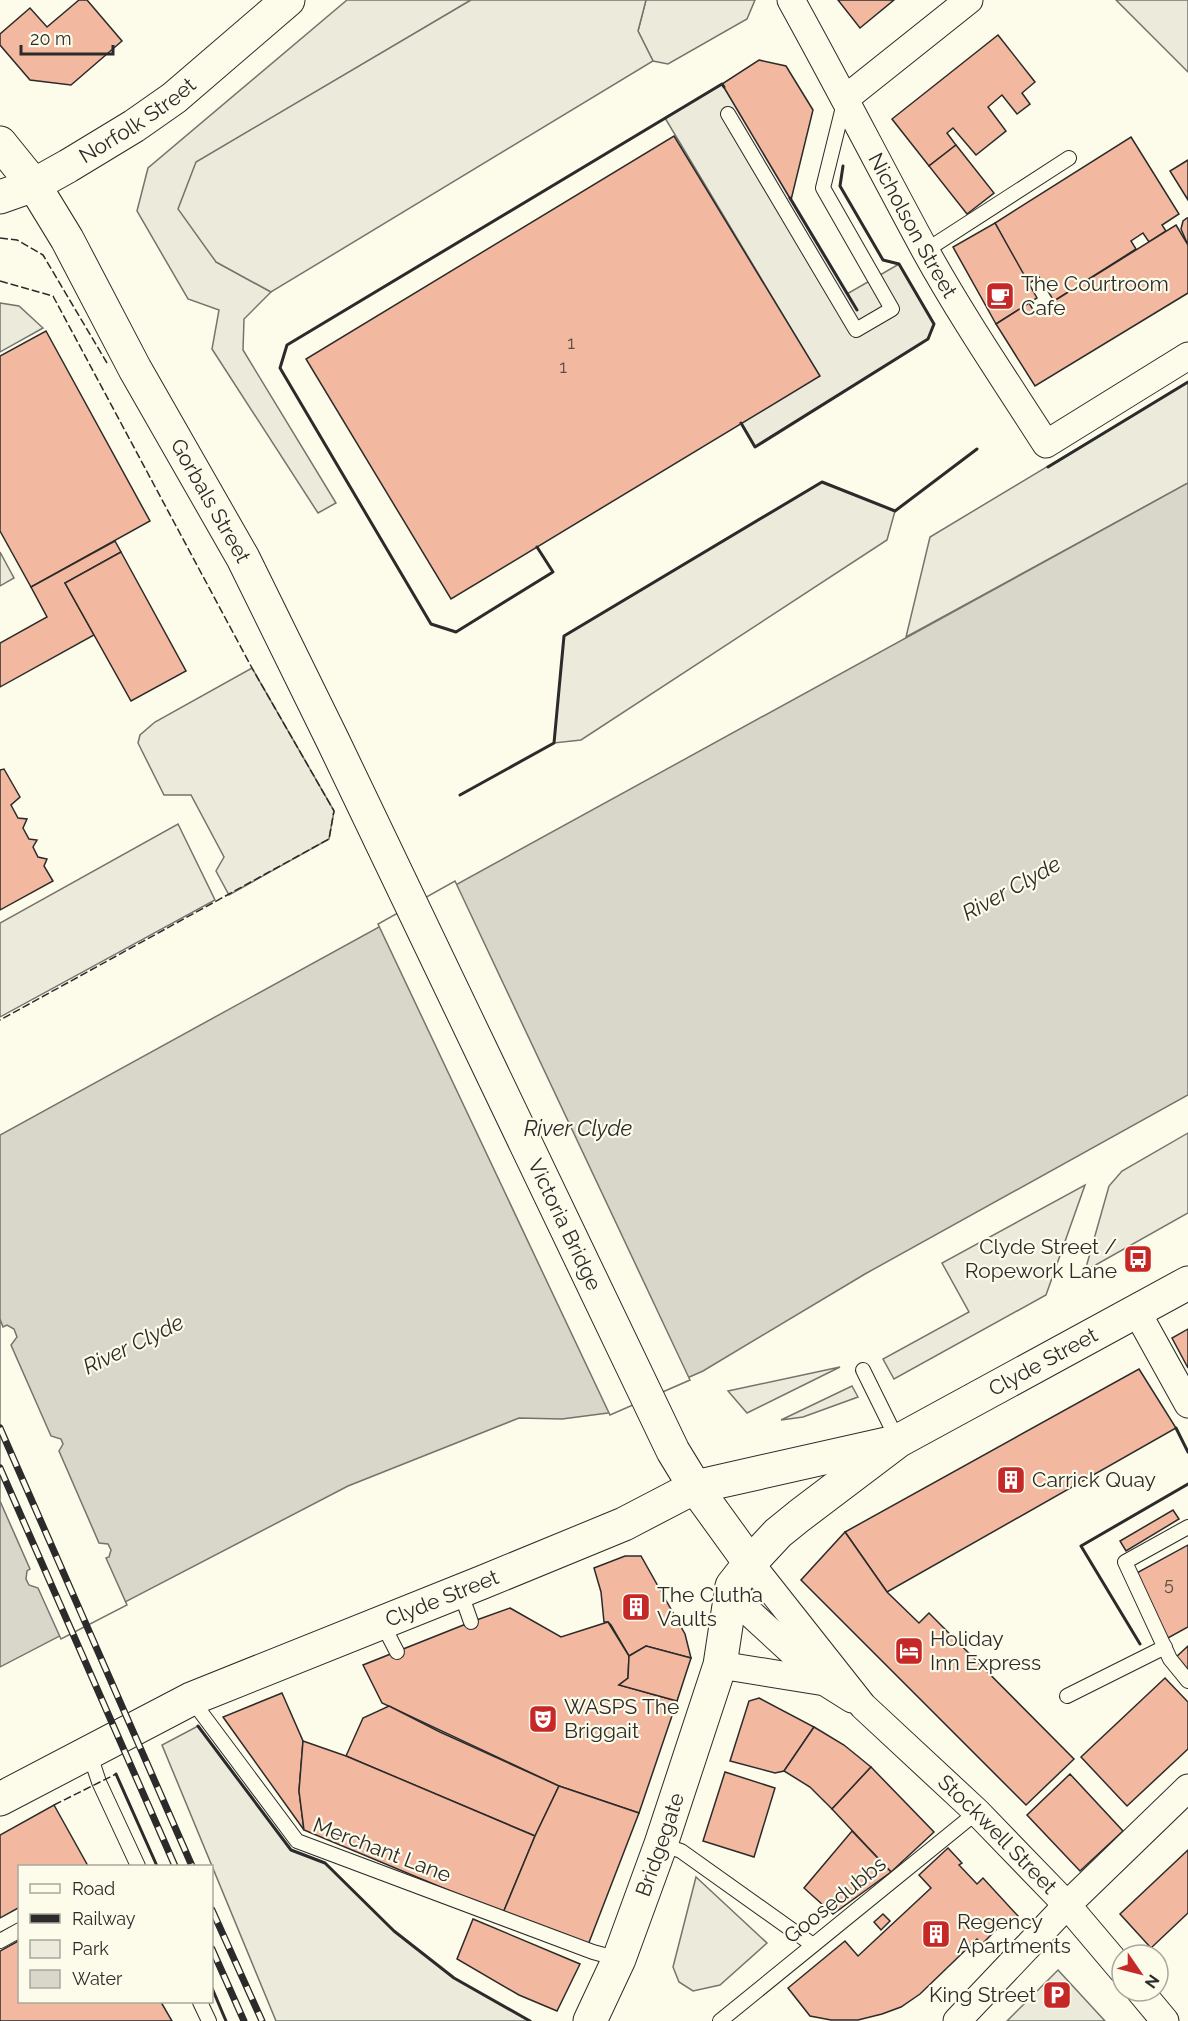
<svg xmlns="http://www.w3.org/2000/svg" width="1188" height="2021" font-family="Raleway,sans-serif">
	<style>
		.green { fill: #ecebdb; stroke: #74746e; stroke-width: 1.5 }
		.parking { fill: #eceadb; stroke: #74746e; stroke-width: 1.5 }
		.water { fill: #d8d7c9; stroke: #74746e; stroke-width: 1.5 }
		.pier { fill: #fdfbea; stroke: #74746e; stroke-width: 1.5 }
		.building { fill: #f2b8a0; stroke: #2b2b2b; stroke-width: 1.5 }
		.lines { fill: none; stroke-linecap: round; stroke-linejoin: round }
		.lane-casing { stroke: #2b2b2b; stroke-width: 16 }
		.street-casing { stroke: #2b2b2b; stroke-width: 29 }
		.primary-casing { stroke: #2b2b2b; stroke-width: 35 }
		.lane { stroke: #fdfbea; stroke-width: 14 }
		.street { stroke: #fdfbea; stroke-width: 27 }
		.primary { stroke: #fdfbea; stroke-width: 33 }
		.rail-casing { stroke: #2b2b2b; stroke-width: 7 }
		.rail { stroke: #fdfbea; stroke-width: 4.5; stroke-dasharray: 14; stroke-linecap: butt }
		.fence { stroke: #2b2b2b; stroke-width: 1.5; stroke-dasharray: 8 3; stroke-linecap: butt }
		.wall { stroke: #2b2b2b; stroke-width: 3 }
		.labels { text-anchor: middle; stroke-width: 4.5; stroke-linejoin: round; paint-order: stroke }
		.number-label { font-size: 18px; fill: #5d4e48 }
		.street-label { font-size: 21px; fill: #2b2b2b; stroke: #fdfbea }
		.poi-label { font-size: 21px; fill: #2b2b2b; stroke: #fdfbea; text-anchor: start }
		.water-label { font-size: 22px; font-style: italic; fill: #2b2b2b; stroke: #fdfbea }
	</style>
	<rect width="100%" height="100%" fill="#fdfbea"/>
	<!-- green -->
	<g class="green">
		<path d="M347,0H471L197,162L216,262L271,292L244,319L243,350L336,503L318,513L212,349L219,310L188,299L137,211L148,168Z"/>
		<path d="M646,0H755L747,19L668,64L653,61L638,31Z"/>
		<path d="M1116,0H1188V72Z"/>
		<path d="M1188,382V483L906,637L930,537Z"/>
		<path d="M822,482L895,511L887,540L581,740L554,743L564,636Z"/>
		<path d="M252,668L334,811L329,839L229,895L216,871L224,857L191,795H164L138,743L140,735L155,722Z"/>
		<path d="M1188,1133V1213L1085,1271L1109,1186L1122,1171Z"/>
		<path d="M1085,1185L1046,1295L894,1379L883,1359L969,1312L942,1263Z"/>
		<path d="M840,1367L747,1413L728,1391Z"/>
		<path d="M852,1386L858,1397L803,1417L781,1420Z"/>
		<path d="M198,1726L291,1850L325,1863L394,1931L454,1978L530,2021H276L162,1745Z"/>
		<path d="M696,1877L767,1943L720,1985L693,1991L679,1982L673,1967Z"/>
	</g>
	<!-- parking -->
	<g class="parking">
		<path d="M471,0H646L638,31L653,61L271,292L216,262L178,209L196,162Z"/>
		<path d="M722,84L847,294L899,264L934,324L928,339L755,447L741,423L819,375L665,118Z"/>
		<path d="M0,303L19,306L43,328L0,352Z"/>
		<path d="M0,552L14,578L0,586Z"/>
		<path d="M178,824L215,900L0,1017V923Z"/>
		<path d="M1058,1970L1105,2021H1007Z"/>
	</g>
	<!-- water -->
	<path class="water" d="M1188,483V1095L865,1274L703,1371L608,1413L562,1419L519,1418L348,1486L0,1667V1135Z"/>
	<!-- pier -->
	<g class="pier">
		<path d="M455,881L690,1380L610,1415L378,924Z"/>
		<path d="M0,1319L3,1327L7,1325L14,1329L17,1337L11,1345L51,1436L61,1439L63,1444L59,1451L99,1543L108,1544L111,1550L109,1557L106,1558L127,1605L61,1639L38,1588L29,1585L26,1579L27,1571L30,1569L0,1501Z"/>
	</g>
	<!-- building -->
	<g class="building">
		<path d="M79,0H87L122,41L71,85L30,80L0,45V34L30,8L47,27Z"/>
		<path d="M838,0H894L860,28Z"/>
		<path d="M998,35L1035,82L1022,93L1030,104L1017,114L1002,95L988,107L1006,131L976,155L953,128L947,133L956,145L929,166L892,119Z"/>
		<path d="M759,60L786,66L813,110L791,200L722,84Z"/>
		<path d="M674,136L820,376L451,599L306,359Z"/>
		<path d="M1131,137L1179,214L1162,225L1166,231L1149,242L1143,233L1131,241L1136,249L1054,301L1039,277L1028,284L995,223Z"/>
		<path d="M956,145L994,193L967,214L929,166Z"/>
		<path d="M1188,160V200L1170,171Z"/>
		<path d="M1187,218H1188V245L1181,229L1183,221Z"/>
		<path d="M995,223L1037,298L996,324L953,247Z"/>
		<path d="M1176,225L1188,245V293L1035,386L996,324L1029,303L1035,313Z"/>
		<path d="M46,331L150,521L31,587L0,531V356Z"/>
		<path d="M115,541L121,552L65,583L94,635L0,687V643L47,617L31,587Z"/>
		<path d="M121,552L186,671L131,701L65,583Z"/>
		<path d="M4,769L20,797L11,805L18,818L27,819L23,828L29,839L37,840L33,847L38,857L47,859L44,866L53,881L0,910V770Z"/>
		<path d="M1188,1329V1368L1172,1338Z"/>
		<path d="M1139,1369L1176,1428L887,1592L845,1532Z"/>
		<path d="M1173,1510L1179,1519L1126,1551L1120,1541Z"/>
		<path d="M845,1532L887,1592L919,1623L929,1613L1074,1759L1026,1805L801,1580Z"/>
		<path d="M1188,1545V1627L1168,1638L1133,1575Z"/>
		<path d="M625,1556H641L685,1634L691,1658L646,1646L629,1656L611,1625L608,1622H604L601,1592L594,1568Z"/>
		<path d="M510,1608L561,1637L608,1622L629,1656L628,1678L619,1685L677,1701L639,1813L559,1786L382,1703L363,1665L471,1622Z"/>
		<path d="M646,1646L691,1658L677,1701L619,1685L628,1678L629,1656Z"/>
		<path d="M1188,1646V1672L1175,1658Z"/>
		<path d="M1165,1678L1188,1702V1749L1127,1806L1081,1757Z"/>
		<path d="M282,1693L303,1741L299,1791L304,1830L223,1717Z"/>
		<path d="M759,1698L814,1727L784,1771L775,1773L730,1761L749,1701Z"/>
		<path d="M389,1706L440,1732L559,1786L535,1836L346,1756L363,1718Z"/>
		<path d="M814,1727L844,1745L871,1767L832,1809L810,1787L784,1771Z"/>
		<path d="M303,1741L346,1756L535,1836L503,1913L304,1830L299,1791Z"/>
		<path d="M871,1767L934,1832L891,1872L832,1809Z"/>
		<path d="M725,1772L775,1788L754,1857L703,1841Z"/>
		<path d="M1070,1774L1123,1831L1080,1871L1027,1815Z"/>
		<path d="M559,1786L639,1813L588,1945L503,1913L535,1836Z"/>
		<path d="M54,1805L88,1866H20V1907L0,1918V1835Z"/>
		<path d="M852,1831L891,1872L833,1914L804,1888Z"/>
		<path d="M948,1848L962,1863L959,1865L977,1884L983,1878L1018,1916L1003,1930L1000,1926L982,1944L977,1939L920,1994L901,2007L882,2014L858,2020H831L810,2016L788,1988L845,1941L858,1956L931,1888L919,1875Z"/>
		<path d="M1188,1850V1913L1151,1948L1120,1914Z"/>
		<path d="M883,1914L890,1921L881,1930L874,1922Z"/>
		<path d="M473,1919L580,1964L557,2011L519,1995L457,1959Z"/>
		<path d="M20,1940V2002H161L172,2021H0V1951Z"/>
	</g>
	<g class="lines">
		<!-- lane casing -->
		<g class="lane-casing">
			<g id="lane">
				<path d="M728,114L856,330L892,309L823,188L844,103"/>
				<path d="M925,251L1069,158"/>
				<path d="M863,1370L898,1441"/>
				<path d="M1188,1527L1125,1562L1170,1659L1188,1681"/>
				<path d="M460,1591L471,1622"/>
				<path d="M382,1623L397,1652"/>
				<path d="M1067,1696L1165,1647"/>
				<path d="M191,1699L297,1841L593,1952L619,1959"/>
				<path d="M89,1752L99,1782L138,1866"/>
				<path d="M661,1844L681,1851L813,1945"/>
				<path d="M0,1941L20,1930"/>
				<path d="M200,2002L209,2021"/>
				<path d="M720,2021L977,1812"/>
			</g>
		</g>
		<!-- street casing -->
		<g class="street-casing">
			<g id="street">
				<path id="s1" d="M791,0C837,83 880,167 925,250C962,317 1005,380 1046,444L1188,356"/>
				<path d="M846,98L969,0"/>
				<path d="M1137,1312L1188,1404"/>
				<path id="s2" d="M750,1563L863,1706L977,1812L1067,1905L1122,1970"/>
				<path d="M732,1586L750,1613L825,1682"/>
				<path d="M720,1665L825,1682L852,1699"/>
				<path d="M1140,1991L1165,2021"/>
				<path d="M957,2021L1067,1905L1188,1788"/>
			</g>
		</g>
		<!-- primary casing -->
		<g class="primary-casing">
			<g id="primary">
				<path id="s3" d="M0,143L34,185L67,239L135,369L243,558L333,741L673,1451L695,1487L750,1563"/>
				<path id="s4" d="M0,197L34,185L68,166L134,126L174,98L288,0"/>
				<path id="s5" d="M0,1799L191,1699L483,1582L624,1524L695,1487L886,1444"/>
				<path id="s6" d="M590,2021L619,1959L661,1844L720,1665L732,1586L750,1563L778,1533L799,1516L898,1441L1188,1283"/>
			</g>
		</g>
		<!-- lane -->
		<use href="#lane" class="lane"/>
		<!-- street -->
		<use href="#street" class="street"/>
		<!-- primary -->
		<use href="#primary" class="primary"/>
		<!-- rail casing -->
		<g class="rail-casing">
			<g id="rail">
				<path d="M0,1428L192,1866"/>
				<path d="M0,1468L175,1866"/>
				<path d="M212,1910L262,2021"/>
				<path d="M212,1949L244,2021"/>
			</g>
		</g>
		<!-- rail -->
		<use href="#rail" class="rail"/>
		<!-- fence -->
		<g class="fence">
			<path d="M0,238L17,240L43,255L107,363"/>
			<path d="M0,281L53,296L252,668L334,811L329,839L0,1020"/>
			<path d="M54,1805L116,1774"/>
		</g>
		<!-- wall -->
		<g class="wall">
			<path d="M790,198L857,310"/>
			<path d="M741,423L755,447L928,339L934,324L899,264L883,260L840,186L843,166"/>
			<path d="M1048,467L1188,382"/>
			<path d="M537,547L553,572L456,632L431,624L280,368L287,345L722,84L724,87"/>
			<path d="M460,795L554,743L564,636L822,482L895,511L977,449"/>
			<path d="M1176,1428L1188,1452"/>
			<path d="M1140,1644L1081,1546L1188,1484"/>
			<path d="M198,1726L291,1850L325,1863L394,1931L454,1978L530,2021"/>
			<path d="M116,1774L157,1866"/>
			<path d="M212,1988L226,2021"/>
		</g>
	</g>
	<!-- icons -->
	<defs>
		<g id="cafe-square" transform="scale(1.5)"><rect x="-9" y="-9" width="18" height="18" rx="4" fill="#c62828" stroke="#fdfbea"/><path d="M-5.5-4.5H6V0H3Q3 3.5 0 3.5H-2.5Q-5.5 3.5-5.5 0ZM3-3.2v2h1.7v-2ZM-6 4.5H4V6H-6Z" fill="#fff"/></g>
		<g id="bus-square" transform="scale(1.5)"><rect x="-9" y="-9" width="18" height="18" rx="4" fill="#c62828" stroke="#fdfbea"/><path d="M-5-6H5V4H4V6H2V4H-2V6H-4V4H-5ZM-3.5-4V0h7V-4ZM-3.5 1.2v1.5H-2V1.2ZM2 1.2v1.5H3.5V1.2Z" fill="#fff"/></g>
		<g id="building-square" transform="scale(1.5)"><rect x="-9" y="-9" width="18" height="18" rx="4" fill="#c62828" stroke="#fdfbea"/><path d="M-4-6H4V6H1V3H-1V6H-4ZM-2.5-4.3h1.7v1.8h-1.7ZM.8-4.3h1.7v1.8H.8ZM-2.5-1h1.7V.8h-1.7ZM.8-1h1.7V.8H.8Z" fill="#fff"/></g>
		<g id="hotel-square" transform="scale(1.5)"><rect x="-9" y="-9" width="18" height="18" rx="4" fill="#c62828" stroke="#fdfbea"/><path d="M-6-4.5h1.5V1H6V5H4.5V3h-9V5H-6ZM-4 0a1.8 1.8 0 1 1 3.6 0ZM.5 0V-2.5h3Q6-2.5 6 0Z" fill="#fff"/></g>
		<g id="theatre-square" transform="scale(1.5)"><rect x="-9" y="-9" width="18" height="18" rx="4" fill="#c62828" stroke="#fdfbea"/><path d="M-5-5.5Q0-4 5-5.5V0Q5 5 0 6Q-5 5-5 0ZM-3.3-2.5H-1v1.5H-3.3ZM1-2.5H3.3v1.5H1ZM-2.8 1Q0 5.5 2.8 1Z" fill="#fff"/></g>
		<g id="parking-square" transform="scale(1.5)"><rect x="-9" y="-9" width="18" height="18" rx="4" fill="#c62828" stroke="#fdfbea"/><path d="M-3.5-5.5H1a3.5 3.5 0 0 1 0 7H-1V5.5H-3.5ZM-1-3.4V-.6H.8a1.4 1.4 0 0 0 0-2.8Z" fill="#fff"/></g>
	</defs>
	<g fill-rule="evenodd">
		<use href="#cafe-square" x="1000" y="296"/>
		<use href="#bus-square" x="1138" y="1259"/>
		<use href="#building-square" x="1011" y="1480"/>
		<use href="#building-square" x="636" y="1607"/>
		<use href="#hotel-square" x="909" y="1651"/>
		<use href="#theatre-square" x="543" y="1719"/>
		<use href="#building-square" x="936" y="1934"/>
		<use href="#parking-square" x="1057" y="1995"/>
	</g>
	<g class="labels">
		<!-- number labels -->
		<g class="number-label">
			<text x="571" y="349">1</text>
			<text x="563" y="373">1</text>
			<text x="1169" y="1590">5</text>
		</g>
		<!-- street labels -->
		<g class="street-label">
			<text dy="7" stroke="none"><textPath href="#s4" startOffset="158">Norfolk Street</textPath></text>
			<text dy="7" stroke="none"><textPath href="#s1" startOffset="256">Nicholson Street</textPath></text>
			<text dy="7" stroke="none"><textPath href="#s3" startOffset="416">Gorbals Street</textPath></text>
			<text dy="7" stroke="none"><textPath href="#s3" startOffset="1222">Victoria Bridge</textPath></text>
			<text dy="7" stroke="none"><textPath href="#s6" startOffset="846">Clyde Street</textPath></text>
			<text dy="7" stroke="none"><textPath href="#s5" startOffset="486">Clyde Street</textPath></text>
			<text dy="7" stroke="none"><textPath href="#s2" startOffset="368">Stockwell Street</textPath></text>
			<text dy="7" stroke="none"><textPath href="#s6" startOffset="190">Bridgegate</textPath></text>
			<text transform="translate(382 1850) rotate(21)" y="7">Merchant Lane</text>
			<text transform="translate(835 1900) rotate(-39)" y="7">Goosedubbs</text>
		</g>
		<!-- poi labels -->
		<g class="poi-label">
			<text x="1021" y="291">The Courtroom<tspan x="1021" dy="24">Cafe</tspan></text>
			<text x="1117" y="1254" text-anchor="end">Clyde Street /<tspan x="1117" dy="24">Ropework Lane</tspan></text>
			<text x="1032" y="1487">Carrick Quay</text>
			<text x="657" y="1602">The Clutha<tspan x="657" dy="24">Vaults</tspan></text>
			<text x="930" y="1646">Holiday<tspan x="930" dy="24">Inn Express</tspan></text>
			<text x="564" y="1714">WASPS The<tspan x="564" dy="24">Briggait</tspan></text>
			<text x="957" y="1929">Regency<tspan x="957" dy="24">Apartments</tspan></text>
			<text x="1036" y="2002" text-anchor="end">King Street</text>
		</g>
		<!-- water labels -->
		<g class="water-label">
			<text transform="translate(1011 888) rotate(-29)" y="8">River Clyde</text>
			<text x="578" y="1136">River Clyde</text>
			<text transform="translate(133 1344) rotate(-26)" y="8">River Clyde</text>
		</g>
	</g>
	<!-- legend -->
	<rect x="18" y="1865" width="195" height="138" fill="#fdfbea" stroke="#a9a89e" stroke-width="1.5"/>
	<rect x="30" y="1884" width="30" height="9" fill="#fdfbea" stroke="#a9a89e" stroke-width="1.5"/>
	<text x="72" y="1895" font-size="18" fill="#2b2b2b">Road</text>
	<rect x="30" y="1914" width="30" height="9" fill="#2b2b2b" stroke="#a9a89e" stroke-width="1.5"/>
	<text x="72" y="1925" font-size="18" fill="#2b2b2b">Railway</text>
	<rect x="30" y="1940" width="30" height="18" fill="#ecebdb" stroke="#a9a89e" stroke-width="1.5"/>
	<text x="72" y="1955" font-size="18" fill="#2b2b2b">Park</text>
	<rect x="30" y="1970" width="30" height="18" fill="#d8d7c9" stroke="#a9a89e" stroke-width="1.5"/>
	<text x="72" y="1985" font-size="18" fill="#2b2b2b">Water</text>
	<!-- north arrow -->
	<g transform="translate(1140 1973) rotate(125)"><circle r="28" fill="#fdfbea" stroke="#a9a89e" stroke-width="1.5"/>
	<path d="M0-4.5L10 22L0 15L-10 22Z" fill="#c62828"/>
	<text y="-9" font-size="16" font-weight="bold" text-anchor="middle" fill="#2b2b2b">N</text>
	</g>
	<!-- scale -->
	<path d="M21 45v9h92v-9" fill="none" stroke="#2b2b2b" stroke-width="3"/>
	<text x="30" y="45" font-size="18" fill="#2b2b2b" stroke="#fdfbea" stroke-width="4.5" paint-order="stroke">20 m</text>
</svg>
